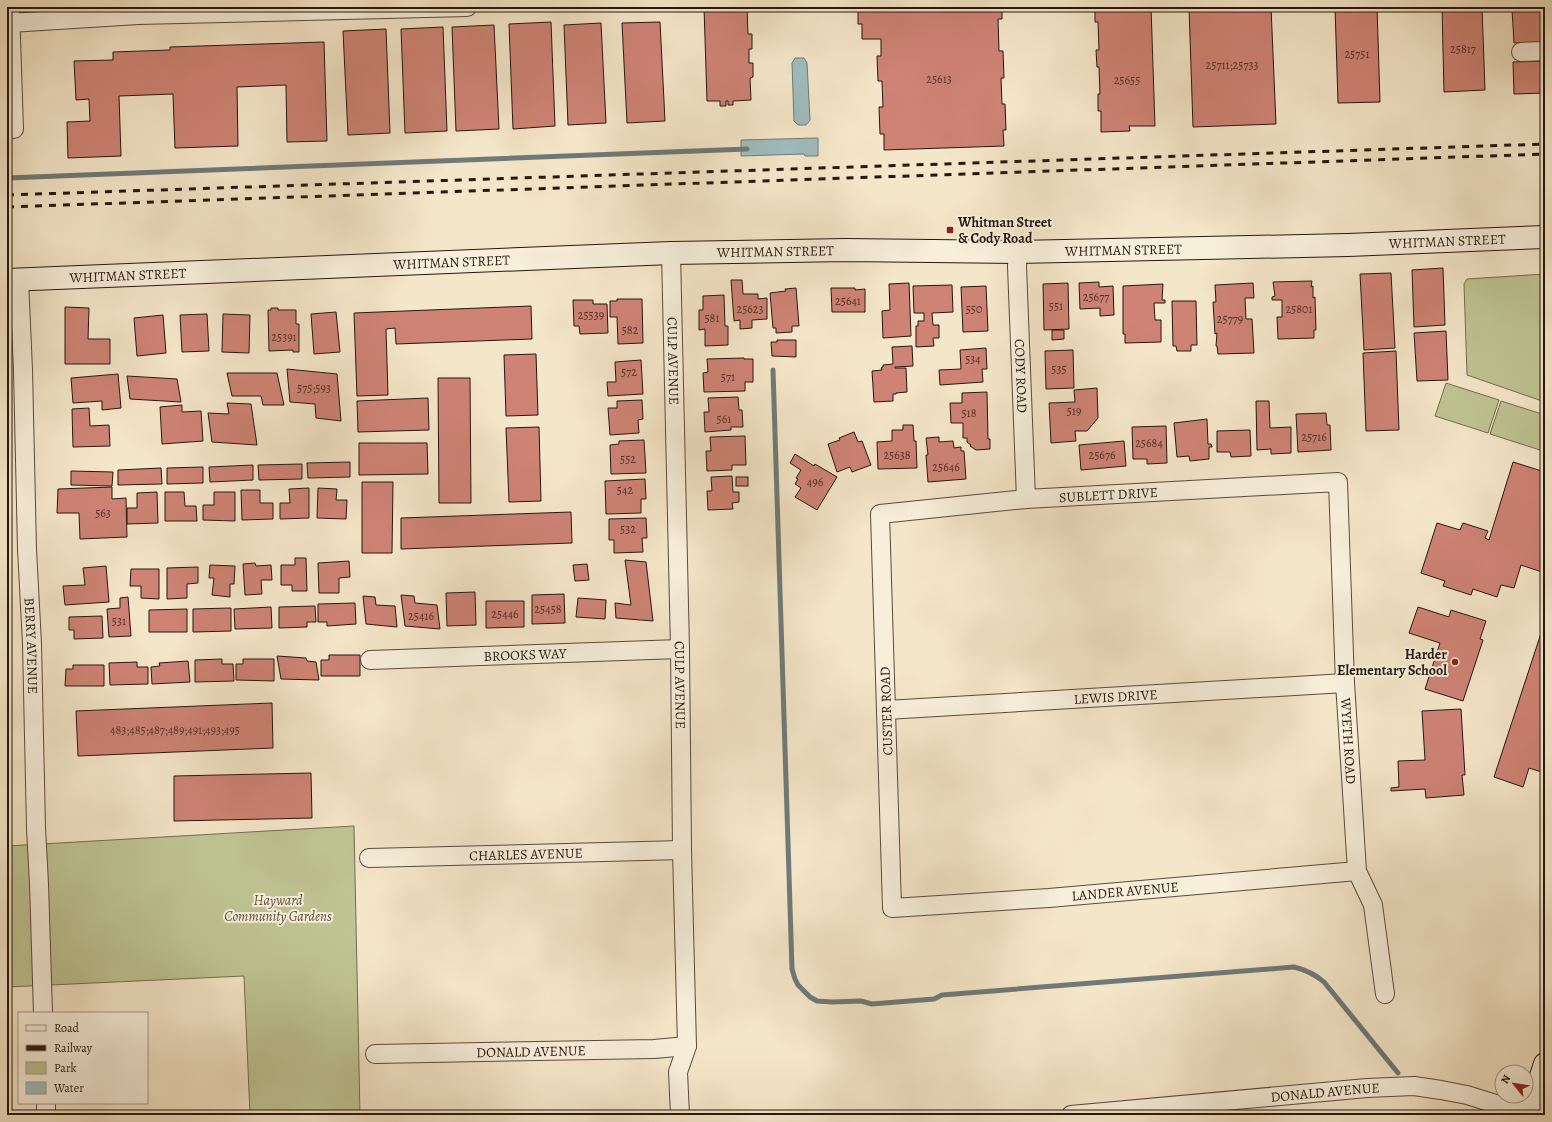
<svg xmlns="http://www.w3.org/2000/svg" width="1552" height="1122" font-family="Alegreya,serif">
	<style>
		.green { fill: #bfc493; stroke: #736d51 }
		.water { fill: #9fbdbf; stroke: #6f7a79 }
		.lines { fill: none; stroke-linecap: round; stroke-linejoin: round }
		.stream { stroke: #6f7a79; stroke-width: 5 }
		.building { fill: #ce8375; stroke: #27160f }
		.street-casing { stroke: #5a4a3d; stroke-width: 20 }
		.secondary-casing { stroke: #27160f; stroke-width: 24 }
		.street { stroke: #f8efdb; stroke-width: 18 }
		.secondary { stroke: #f8efdb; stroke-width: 22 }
		.rail { stroke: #27160f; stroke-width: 3; stroke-dasharray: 7 7; stroke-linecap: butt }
		.poi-dot { fill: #8f2418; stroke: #f8efdb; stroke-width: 1.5 }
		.labels { text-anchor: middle; stroke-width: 4; stroke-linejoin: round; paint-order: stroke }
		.number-label { font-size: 12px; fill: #513128 }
		.poi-label { font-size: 14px; font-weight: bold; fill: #27160f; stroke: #f8efdb; text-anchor: start }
		.street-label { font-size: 14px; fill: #27160f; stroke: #f8efdb }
		.park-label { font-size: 14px; font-style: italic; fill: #5c533d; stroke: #f8efdb }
	</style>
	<rect width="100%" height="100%" fill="#f4e6c8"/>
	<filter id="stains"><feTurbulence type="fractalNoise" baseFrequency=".005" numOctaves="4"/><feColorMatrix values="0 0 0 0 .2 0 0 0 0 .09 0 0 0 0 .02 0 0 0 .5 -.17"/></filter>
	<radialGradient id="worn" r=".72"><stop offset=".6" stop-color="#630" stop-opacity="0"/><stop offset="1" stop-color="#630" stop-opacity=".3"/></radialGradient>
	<!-- green -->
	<g class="green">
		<path d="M1545,274V402L1467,375L1464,284L1467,279Z"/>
		<path d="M1446,383L1499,400L1488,433L1435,416Z"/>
		<path d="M1501,401L1545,415V445L1543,451L1490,434Z"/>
		<path d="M354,826L360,1115H250L244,976L7,987V846Z"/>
	</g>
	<!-- water -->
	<g class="water">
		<path d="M795,58H804L807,63L810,120L806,125H798L794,121L792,63Z"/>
		<path d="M818,138V156H805L804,154L741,156V140Z"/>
	</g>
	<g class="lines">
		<!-- stream -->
		<g class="stream">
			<path d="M7,178L747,149"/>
			<path d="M773,370L792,969L795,979L798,985L810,997L817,1001L832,1002L861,1001L872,1004L934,999L942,995L1294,967C1306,970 1315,974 1324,982L1398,1073"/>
		</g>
	</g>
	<!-- building -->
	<g class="building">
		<path d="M704,7H747L748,34H752V49H749V63H753V77L750,78L751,100L733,101V105H728V101H726V106H720V101H707Z"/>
		<path d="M858,7H1002V19H998L999,51H1003L1004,78H1001L1002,104H1005L1006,130H1003L1004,146L884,150V134H880L879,107H883L882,81H878L877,56H881V39H862V24H858Z"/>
		<path d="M1095,7H1151L1155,126H1129L1130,131L1101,132V111H1098V94H1100L1099,67H1097L1096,50H1099L1098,22H1095Z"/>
		<path d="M1189,7H1271L1276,124L1193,127Z"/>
		<path d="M1335,7H1377L1380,102L1338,103Z"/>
		<path d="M1442,7H1482L1485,90L1444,92Z"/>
		<path d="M1545,8V42L1514,43L1512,10Z"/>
		<path d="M551,22L555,126L513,129L509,24Z"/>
		<path d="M660,22L665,121L627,123L622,23Z"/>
		<path d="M601,23L606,123L568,125L564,25Z"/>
		<path d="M494,25L499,129L456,131L452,27Z"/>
		<path d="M443,27L447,131L405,133L401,29Z"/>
		<path d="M386,29L390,133L348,135L343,31Z"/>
		<path d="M324,42L327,141L287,142L286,85L237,87L238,146L175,148L173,94L119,96L121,156L68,158L67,122L90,121L89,99L76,100L74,61L113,60V52L170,50V47Z"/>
		<path d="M1545,61V93L1514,94L1513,62Z"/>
		<path d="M1443,268L1445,325L1414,327L1412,270Z"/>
		<path d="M1391,273L1395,348L1364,350L1360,274Z"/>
		<path d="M731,280H742L743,294H758V299L767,298V319L752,320V328L740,329V320L734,321Z"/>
		<path d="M1312,281L1311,287L1313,286V298L1315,297L1316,330H1314V338L1278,339L1277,317H1282V300H1272V297L1275,296L1273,282Z"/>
		<path d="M1099,282V287L1113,286L1114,315L1100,316V308L1080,309L1079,283Z"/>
		<path d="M909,283L911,336L883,338L882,311L890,310L889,284Z"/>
		<path d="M1068,283L1069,329L1044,330L1043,284Z"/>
		<path d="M1253,283L1254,298H1245L1246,319H1252L1254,353L1218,354L1217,346H1216L1217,333L1215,334L1213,302H1216L1215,285Z"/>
		<path d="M1163,284L1162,300H1165V303H1154L1155,320H1161V342L1125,343V334H1123V286Z"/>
		<path d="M952,285L953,312L932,313L933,325H939V338H933L934,346L916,347V326H918V321H924V313H914L913,286Z"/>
		<path d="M986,286L988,331L963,332L961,287Z"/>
		<path d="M796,288L799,326H792V332L776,333V328H773L770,293L786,291L785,289Z"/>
		<path d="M831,288H855V290L865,289V312H832Z"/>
		<path d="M724,295L725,326H728V345L705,346V329L699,330V310H703V296Z"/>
		<path d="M617,299H642L643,343L618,344L617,317H610V301H617Z"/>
		<path d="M573,300H593V304H607L608,333L580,334L579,326H574Z"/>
		<path d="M1172,301H1196L1197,345H1191V351H1177L1176,346H1173Z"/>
		<path d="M531,306L532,339L396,344L395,328L386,329L388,395L357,396L354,313Z"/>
		<path d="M65,307L89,308L88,339H110V364H65Z"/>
		<path d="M271,308H278V310H296V324H299V352H293V350L269,351L268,310H271Z"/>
		<path d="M336,312L340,352L314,354L311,314Z"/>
		<path d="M207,314L209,351L182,352L180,315Z"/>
		<path d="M223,314L250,315L249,353L222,352Z"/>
		<path d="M163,315L166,353L137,356L134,318Z"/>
		<path d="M1052,330H1064V339L1052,340Z"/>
		<path d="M1446,331L1448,380L1417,381L1414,333Z"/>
		<path d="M777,340H796V357L772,356L771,342H777Z"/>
		<path d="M912,346L913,366L895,367V368H906L907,392L896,393V394H893V401L874,402L872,371L882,370L881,368L883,367V365L893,364L892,347Z"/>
		<path d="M986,348L987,369H982L983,382L940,385L939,370L961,369L960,350Z"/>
		<path d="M1073,350L1074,388L1046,389L1045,351Z"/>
		<path d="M1396,351L1399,430L1366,431L1363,353Z"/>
		<path d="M536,354L538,415L506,416L504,355Z"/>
		<path d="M744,358V359H753V382H745V391L704,392L703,373L708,372L707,359Z"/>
		<path d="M641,360L643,394L608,396L607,382H616L615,362Z"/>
		<path d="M287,369L337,374L341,421L316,418L315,404L290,402Z"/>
		<path d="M227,373H277L284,405H263L261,396H232Z"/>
		<path d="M118,374L121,408L102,410V401L73,403L71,378Z"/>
		<path d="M127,376L177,379L181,402L130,399Z"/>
		<path d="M438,378H470L471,503H439Z"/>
		<path d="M1097,388L1098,418L1087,431H1075L1076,441L1051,443L1049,403L1075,402L1074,390Z"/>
		<path d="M987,392L988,439H990V449L976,450L970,446L971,445L967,442V438H963V423H951L950,403H962V393Z"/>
		<path d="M738,397L739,410H742L743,427H731V430L705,432L704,412H709L708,398Z"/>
		<path d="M428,398L429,430L358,432L357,401Z"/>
		<path d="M642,400L643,419L638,420L639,433L610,435L608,408H617V401Z"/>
		<path d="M1256,401H1269L1270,428L1291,427V453L1271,454V449L1257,450Z"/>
		<path d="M227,403L251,404L257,445L212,442L208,413L229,414Z"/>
		<path d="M182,405V412L201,411L203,441L162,444L160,407Z"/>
		<path d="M89,408L90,426L109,425L110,446L73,447L72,409Z"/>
		<path d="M1326,413L1327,425H1330L1331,450L1298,452L1296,414Z"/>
		<path d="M1207,419L1208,444H1211L1212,447H1209V459L1190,461L1189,456L1177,457L1174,423Z"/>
		<path d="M903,425H913L914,441H916L917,468L878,469L877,442L892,441V430H903Z"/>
		<path d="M1166,426L1167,463L1147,464V459H1133L1132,427Z"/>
		<path d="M539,427L541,501L509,502L506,428Z"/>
		<path d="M1250,430L1251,456L1231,457L1230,452H1217V431Z"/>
		<path d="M854,432L858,442L862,441L871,465L852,472L850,467L837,472L828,444L840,440L839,438Z"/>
		<path d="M745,436L746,465H732V470L707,471L706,451H711L710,437Z"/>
		<path d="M939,437V442L953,441L954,448L961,447V451H964L966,479L928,482L926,455H928L926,438Z"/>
		<path d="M644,440L646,473L611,474L610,445L619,444V441Z"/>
		<path d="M1124,441L1126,466L1081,470L1079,445Z"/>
		<path d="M359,443H427L428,474L359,475Z"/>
		<path d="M795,454L814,466L815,464L837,477L817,510L795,497L801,488L795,484L798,479L796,478L801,470L790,463Z"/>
		<path d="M350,462V477L308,478L307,463Z"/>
		<path d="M1513,462L1545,472V562L1542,572L1521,565L1514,588L1501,585L1497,597L1473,589L1471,595L1443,586L1445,581L1421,573L1437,523L1460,530L1463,523L1488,531L1485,538L1489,540Z"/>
		<path d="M302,464V479L259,480L258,465Z"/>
		<path d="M253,465V480L210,482L209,467Z"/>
		<path d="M203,467V483L167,484V468Z"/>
		<path d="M161,468L162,484L118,485V470Z"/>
		<path d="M71,471L113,472L112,486L71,485Z"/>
		<path d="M732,476L733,492H739V502L732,503L733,509L708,510L707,491H712L711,477Z"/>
		<rect x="736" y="477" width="12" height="9"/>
		<path d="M645,479L646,499H641V513L606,514L605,481Z"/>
		<path d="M362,482H393L392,553H362Z"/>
		<path d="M112,487V499L126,498L127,537L80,539L79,513H57L58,489Z"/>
		<path d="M309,488V518L280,519V503H290L289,489Z"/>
		<path d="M318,488L337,489L336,500H347L346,519L317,518Z"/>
		<path d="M241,490H260V503H273V519L242,520Z"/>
		<path d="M157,492L158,523L127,524V508H137V493Z"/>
		<path d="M165,492H184L185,506H196L197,521H165Z"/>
		<path d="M214,492H235V521L203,520V505H214Z"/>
		<path d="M571,512L572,543L401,549V518Z"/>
		<path d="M646,518L647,538H642L643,552L614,553V540H609V519Z"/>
		<path d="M295,558H306L307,591H292V585H281V565H295Z"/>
		<path d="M625,560L646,562L653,621L616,618L615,603L631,605Z"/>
		<path d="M349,561L350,577L339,578V593H319L318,563Z"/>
		<path d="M255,563L256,566L271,565L272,580H261L262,594L245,595L243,564Z"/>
		<path d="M587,564L589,580L575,581L573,565Z"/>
		<path d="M210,565L235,566L234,584H230V597L212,595L214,578H209Z"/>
		<path d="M106,566L109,602L65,605L63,586L85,585L83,568Z"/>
		<path d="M198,567V583L187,584V598L167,599V568Z"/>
		<path d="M131,569H159V599L141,598V586H130Z"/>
		<path d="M475,592L476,625L447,626L446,593Z"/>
		<path d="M564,594L565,623L532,624V595Z"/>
		<path d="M401,595L414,596L415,603L437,605L440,629L405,626Z"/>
		<path d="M363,596L375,597L376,605L395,606L397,627L366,624Z"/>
		<path d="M128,597L131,636L109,637L107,609L120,608V598Z"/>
		<path d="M578,598L606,600L605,619L576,617Z"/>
		<path d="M486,601H524V627L486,628Z"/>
		<path d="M355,603L356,624L327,626V622H318V604Z"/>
		<path d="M315,606L316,622H307V627L279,628V607Z"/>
		<path d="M271,607L272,628L235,629L234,609Z"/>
		<path d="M1418,607L1449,617L1451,610L1486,621L1480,639L1483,640L1463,701L1425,689L1440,643L1409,633Z"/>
		<path d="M231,608V631L193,632V609Z"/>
		<path d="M187,609V632H149V610Z"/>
		<path d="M102,616L103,638L74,639V630H69V617Z"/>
		<path d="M1545,621V773L1529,768L1523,787L1494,777Z"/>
		<path d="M329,655H360V676H321V660H329Z"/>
		<path d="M277,656L306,658L307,661L316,662L319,680L281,679Z"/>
		<path d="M222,659V664H233L234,681L195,682V660Z"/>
		<path d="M243,659H274V681L236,680V664H243Z"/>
		<path d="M188,661L190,682L152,684L151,667L160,666L159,663Z"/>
		<path d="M137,662V667H148V684L110,685L109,663Z"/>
		<path d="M73,665H104V686H65L66,669H73Z"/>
		<path d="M272,703L273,748L78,756L76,711Z"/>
		<path d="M1461,709L1465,775H1462L1464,795L1426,798L1425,789L1391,791V788L1399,787L1398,761L1425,760L1422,711Z"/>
		<path d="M311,773L312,818L174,821V776Z"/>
	</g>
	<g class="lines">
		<!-- street casing -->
		<g class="street-casing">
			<g id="street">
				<path d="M10,7L14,129"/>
				<path d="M10,23L138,15L467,7"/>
				<path d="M1521,52L1545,51"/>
				<path id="s1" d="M1018,252L1017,266L1026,499"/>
				<path id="s2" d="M671,253L680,649L682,850L687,1046L678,1072L680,1115"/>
				<path id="s3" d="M19,279L23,370L27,549L32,644L36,828L39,884L43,1013"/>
				<path id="s4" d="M370,660L680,649"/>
				<path id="s5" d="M886,710L1345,683"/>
				<path id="s6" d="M369,858L682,850"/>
				<path id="s7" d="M1357,871L1049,898L892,908L880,514L1026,499L1338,482L1345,683L1357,871L1373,905L1385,994"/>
				<path id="s8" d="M375,1054L654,1049L687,1046"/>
				<path d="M46,1103V1115"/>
				<path id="s9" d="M1071,1115L1367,1088L1414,1086L1441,1090L1467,1095L1499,1105L1545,1115"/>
			</g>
		</g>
		<!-- secondary casing -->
		<g class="secondary-casing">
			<g id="secondary">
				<path id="s10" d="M7,280L671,253L845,250L1018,252L1348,245L1545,237"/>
				<path d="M1528,1115L1545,1064"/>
			</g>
		</g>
		<!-- street -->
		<use href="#street" class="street"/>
		<!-- secondary -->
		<use href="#secondary" class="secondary"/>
		<!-- rail -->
		<g class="rail">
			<path d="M7,195L1545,144"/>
			<path d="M7,207L1545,154"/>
		</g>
	</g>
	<!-- markers -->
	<g class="poi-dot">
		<rect x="946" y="226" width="8" height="8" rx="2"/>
		<circle cx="1455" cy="662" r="4"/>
	</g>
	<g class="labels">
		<!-- number labels -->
		<g class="number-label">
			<text x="1463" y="53">25817</text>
			<text x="1357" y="58">25751</text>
			<text x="1232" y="69">25711;25733</text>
			<text x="939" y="83">25613</text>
			<text x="1127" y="84">25655</text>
			<text x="1096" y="301">25677</text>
			<text x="848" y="305">25641</text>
			<text x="1056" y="310">551</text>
			<text x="750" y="313">25623</text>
			<text x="974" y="313">550</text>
			<text x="1299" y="313">25801</text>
			<text x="591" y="319">25539</text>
			<text x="712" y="322">581</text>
			<text x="1230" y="323">25779</text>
			<text x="630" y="334">582</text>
			<text x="284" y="341">25391</text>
			<text x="973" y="363">534</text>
			<text x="1059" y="373">535</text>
			<text x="629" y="376">572</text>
			<text x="728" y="381">571</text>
			<text x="314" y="392">575;593</text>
			<text x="1074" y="415">519</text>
			<text x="969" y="417">518</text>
			<text x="724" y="423">561</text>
			<text x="1314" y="441">25716</text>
			<text x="1149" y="447">25684</text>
			<text x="897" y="459">25638</text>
			<text x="1102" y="459">25676</text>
			<text x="628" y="463">552</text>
			<text x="946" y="471">25646</text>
			<text x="815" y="486">496</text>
			<text x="625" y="494">542</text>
			<text x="103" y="517">563</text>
			<text x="628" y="533">532</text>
			<text x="548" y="613">25458</text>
			<text x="505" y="618">25446</text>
			<text x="421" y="620">25416</text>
			<text x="119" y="625">531</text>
			<text x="175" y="734">483;485;487;489;491;493;495</text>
		</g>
		<!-- poi labels -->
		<g class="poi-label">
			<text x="958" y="227">Whitman Street<tspan x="958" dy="16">&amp; Cody Road</tspan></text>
			<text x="1447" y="659" text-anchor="end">Harder<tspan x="1447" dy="16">Elementary School</tspan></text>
		</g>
		<!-- street labels -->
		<g class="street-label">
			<text dy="5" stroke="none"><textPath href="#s10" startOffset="1441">WHITMAN STREET</textPath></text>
			<text dy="5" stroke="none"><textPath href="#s10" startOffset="1117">WHITMAN STREET</textPath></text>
			<text dy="5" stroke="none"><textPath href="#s10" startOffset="769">WHITMAN STREET</textPath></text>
			<text dy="5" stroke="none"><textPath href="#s10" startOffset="445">WHITMAN STREET</textPath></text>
			<text dy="5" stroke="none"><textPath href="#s10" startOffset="121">WHITMAN STREET</textPath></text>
			<text dy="5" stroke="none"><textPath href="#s2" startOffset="108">CULP AVENUE</textPath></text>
			<text dy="5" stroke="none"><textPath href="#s1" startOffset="124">CODY ROAD</textPath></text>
			<text dy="5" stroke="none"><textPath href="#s7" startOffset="1090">SUBLETT DRIVE</textPath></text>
			<text dy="5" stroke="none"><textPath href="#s3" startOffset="367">BERRY AVENUE</textPath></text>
			<text dy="5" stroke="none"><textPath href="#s4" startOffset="155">BROOKS WAY</textPath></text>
			<text dy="5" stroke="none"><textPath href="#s2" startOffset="432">CULP AVENUE</textPath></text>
			<text dy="5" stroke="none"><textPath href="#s5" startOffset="230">LEWIS DRIVE</textPath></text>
			<text transform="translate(886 711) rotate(-92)" y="5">CUSTER ROAD</text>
			<text dy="5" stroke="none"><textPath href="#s7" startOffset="1579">WYETH ROAD</textPath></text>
			<text dy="5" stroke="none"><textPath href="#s6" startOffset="157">CHARLES AVENUE</textPath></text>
			<text transform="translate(1125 891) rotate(-5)" y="5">LANDER AVENUE</text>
			<text dy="5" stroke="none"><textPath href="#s8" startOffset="156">DONALD AVENUE</textPath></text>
			<text dy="5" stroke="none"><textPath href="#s9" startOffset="255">DONALD AVENUE</textPath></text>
		</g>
		<!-- park labels -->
		<g class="park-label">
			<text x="278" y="905">Hayward<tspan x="278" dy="16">Community Gardens</tspan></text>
		</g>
	</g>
	<!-- margin -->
	<rect width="1552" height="1122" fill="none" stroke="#f4e6c8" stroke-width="24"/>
	<rect x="8" y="8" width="1536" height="1106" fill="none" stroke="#27160f" stroke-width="2"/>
	<rect x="12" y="12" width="1528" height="1098" fill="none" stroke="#27160f"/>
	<!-- legend -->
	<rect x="18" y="1012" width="130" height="92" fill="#f8efdb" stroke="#a49889"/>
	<rect x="26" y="1025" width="20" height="6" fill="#f8efdb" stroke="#a49889"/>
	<text x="54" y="1032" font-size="12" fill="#27160f">Road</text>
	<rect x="26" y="1045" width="20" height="6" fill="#27160f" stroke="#a49889"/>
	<text x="54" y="1052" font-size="12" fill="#27160f">Railway</text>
	<rect x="26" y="1062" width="20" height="12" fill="#bfc493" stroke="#a49889"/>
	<text x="54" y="1072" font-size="12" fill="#27160f">Park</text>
	<rect x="26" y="1082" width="20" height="12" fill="#9fbdbf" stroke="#a49889"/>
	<text x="54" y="1092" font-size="12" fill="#27160f">Water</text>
	<!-- north arrow -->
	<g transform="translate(1514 1084) rotate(300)"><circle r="19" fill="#f8efdb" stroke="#a49889"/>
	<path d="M0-3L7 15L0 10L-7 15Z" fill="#8f2418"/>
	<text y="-6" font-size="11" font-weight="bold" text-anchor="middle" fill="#27160f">N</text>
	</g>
	<rect width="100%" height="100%" filter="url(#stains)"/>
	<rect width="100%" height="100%" fill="url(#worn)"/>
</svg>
